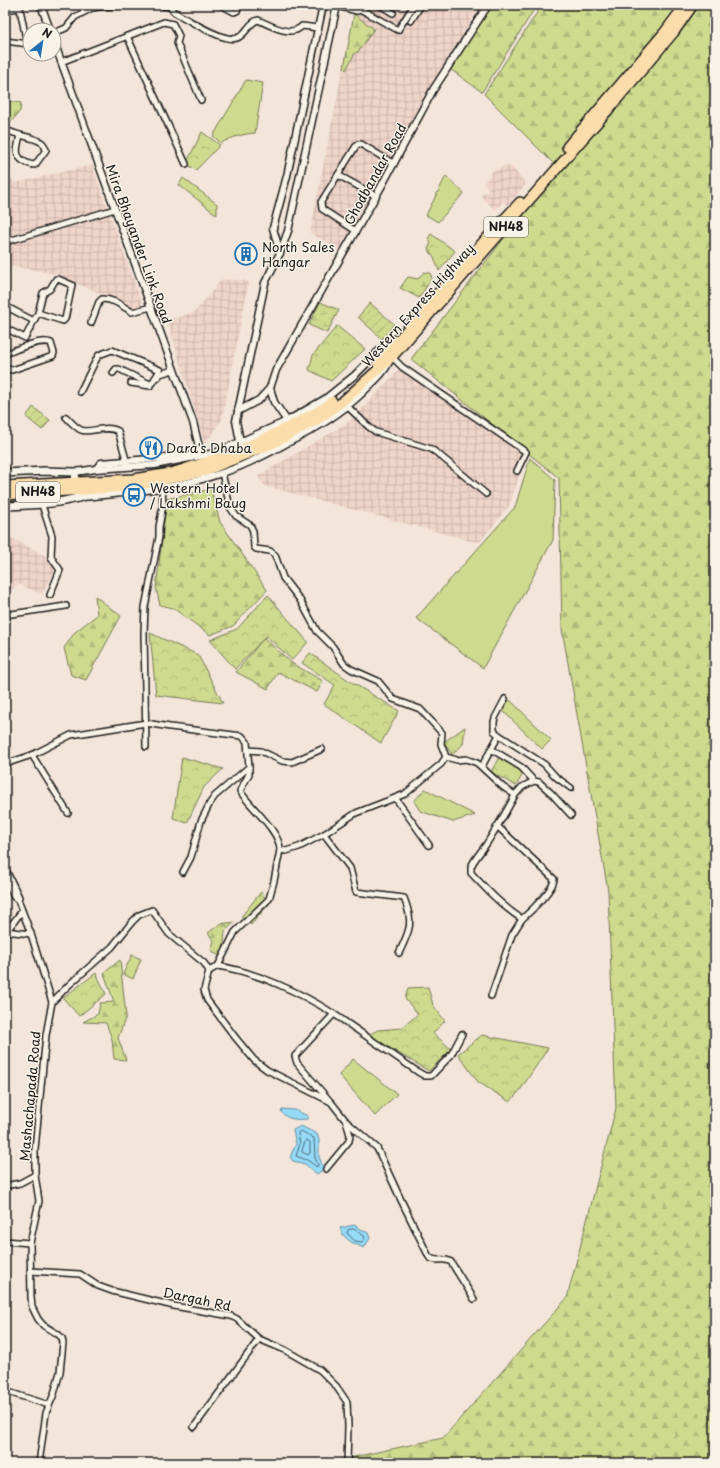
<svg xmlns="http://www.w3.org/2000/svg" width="720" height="1468" font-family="'Playpen Sans',sans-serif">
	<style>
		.industrial { fill: url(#industrial-grid) }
		.grass { fill: #ceda8e; stroke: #757b55 }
		.forest { fill: url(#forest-firs); stroke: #757b55 }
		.wetland { fill: url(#wetland-marsh); stroke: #757b55 }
		.park { fill: url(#park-crowns); stroke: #757b55 }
		.garden { fill: url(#garden-furrows); stroke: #757b55 }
		.water { fill: #95daf7; stroke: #658e9f }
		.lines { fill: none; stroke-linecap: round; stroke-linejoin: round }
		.shore { stroke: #4c6874; stroke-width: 1 }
		.minor-casing { stroke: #1c1c1c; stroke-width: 8 }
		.tertiary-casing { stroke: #1c1c1c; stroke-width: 9 }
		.secondary-casing { stroke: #1c1c1c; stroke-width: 10 }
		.trunk-casing { stroke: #1c1c1c; stroke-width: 12 }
		.minor { stroke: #f7f3e8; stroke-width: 5 }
		.tertiary { stroke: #f7f3e8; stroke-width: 6 }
		.secondary { stroke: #f7f3e8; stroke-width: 7 }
		.trunk { stroke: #fbddab; stroke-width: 9 }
		.labels { text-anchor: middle; stroke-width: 3; stroke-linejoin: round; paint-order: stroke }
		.shield { fill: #f7f3e8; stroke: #5e5c59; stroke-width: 1 }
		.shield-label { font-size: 12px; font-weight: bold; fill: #1c1c1c }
		.street-label { font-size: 13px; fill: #1c1c1c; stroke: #f7f3e8 }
		.poi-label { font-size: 13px; fill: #1c1c1c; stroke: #f7f3e8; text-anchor: start }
	</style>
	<defs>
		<pattern id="industrial-grid" width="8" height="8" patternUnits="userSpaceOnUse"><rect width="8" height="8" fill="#efd4c9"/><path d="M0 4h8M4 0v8" fill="none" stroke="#ccb5ac"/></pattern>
		<pattern id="forest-firs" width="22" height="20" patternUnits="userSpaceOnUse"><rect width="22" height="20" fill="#ceda8e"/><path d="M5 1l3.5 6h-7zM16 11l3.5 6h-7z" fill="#b0ba7a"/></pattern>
		<pattern id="wetland-marsh" width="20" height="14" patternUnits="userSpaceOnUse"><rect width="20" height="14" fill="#ceda8e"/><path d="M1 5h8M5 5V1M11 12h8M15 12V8" fill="none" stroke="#b0ba7a"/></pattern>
		<pattern id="park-crowns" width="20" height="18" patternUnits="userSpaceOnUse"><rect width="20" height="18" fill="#ceda8e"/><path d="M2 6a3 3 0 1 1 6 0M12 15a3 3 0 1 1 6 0" fill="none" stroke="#b0ba7a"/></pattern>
		<pattern id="garden-furrows" width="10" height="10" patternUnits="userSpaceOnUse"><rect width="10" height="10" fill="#ceda8e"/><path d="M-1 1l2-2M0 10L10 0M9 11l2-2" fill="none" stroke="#b0ba7a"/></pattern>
	</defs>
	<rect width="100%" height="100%" fill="#f3e5da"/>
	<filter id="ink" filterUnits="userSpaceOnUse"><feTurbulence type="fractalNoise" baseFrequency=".025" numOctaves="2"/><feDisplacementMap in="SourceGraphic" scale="8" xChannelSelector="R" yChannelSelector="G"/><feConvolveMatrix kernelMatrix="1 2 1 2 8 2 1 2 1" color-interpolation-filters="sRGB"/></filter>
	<g filter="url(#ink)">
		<!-- industrial -->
		<g class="industrial">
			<path d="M358,5H480L339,250L310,233L342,73Z"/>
			<path d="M92,165L145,312L54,274L8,265L5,261V172L15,183Z"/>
			<path d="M505,165L513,168L526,184L508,205L503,202L495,210L481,196L489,189L484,183L494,169L498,170Z"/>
			<path d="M222,279L249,281L222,419L205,444L167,319L177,318L196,311Z"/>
			<path d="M404,364L528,450L509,506L479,543L265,486L258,476L352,420Z"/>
			<path d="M5,518H6L7,536L59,563L42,594L18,584L10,591L5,592Z"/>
		</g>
		<!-- grass -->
		<g class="grass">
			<path d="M246,80L263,83L255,133C243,134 232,137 221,143L213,136Z"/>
			<path d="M446,176L464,193L438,222L426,215Z"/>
			<path d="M183,178L217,204V215L179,185Z"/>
			<path d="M530,458L555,480L553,540L483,668L416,618L515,507Z"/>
			<path d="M510,700L551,740L542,749L501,709Z"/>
			<path d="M425,789L475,815L453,822L420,811L414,801Z"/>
			<path d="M132,955L141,959L133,979L123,974Z"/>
			<path d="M353,1059L397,1094L375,1116L339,1075Z"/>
		</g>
		<!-- forest -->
		<g class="forest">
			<path d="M492,5H537L482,92L450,69Z"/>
			<path d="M542,5H715V1463H326L443,1438L567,1298L616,1108L608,891L562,629L559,478L411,359L558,168L484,94Z"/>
			<path d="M354,14L374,29L358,52L355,53L346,70L344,68Z"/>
			<path d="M5,101L21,103L20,111L11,122L5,118Z"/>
			<path d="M424,272L430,273L432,278L419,298L400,288L408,277L418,279Z"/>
			<path d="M211,489L220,522L267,590L233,626L210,635L173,608L160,605L156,588L167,499Z"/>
			<path d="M95,596L121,616L86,680L71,675L64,648L75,632L97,615Z"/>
			<path d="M264,638L293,664L323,681L317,692L278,672L268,689L236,672Z"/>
			<path d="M261,892L269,904L251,925L241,917Z"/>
			<path d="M235,922L225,931L224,944L219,956L211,950L214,941L208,933L220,924Z"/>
			<path d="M120,960L126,1016L118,1038L126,1060L114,1059L112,1039L106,1023L83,1022L98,1014L100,1003L114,1002L104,973Z"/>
		</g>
		<!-- wetland -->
		<path class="wetland" d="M320,302L339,310L327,333L309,325Z"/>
		<!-- park -->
		<g class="park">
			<path d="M202,132L220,145L196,170L186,164Z"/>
			<path d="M431,234L455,251L439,271L434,257L428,249L431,243L428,239Z"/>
			<path d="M337,326L365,349L331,381L309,370L313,355Z"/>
			<path d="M268,595L288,619L308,642L292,660L266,636L235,669L210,640L237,629Z"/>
			<path d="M150,633L198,655L223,703L156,695Z"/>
			<path d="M310,653L348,680L399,711L381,743L324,704L335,685L302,663Z"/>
			<path d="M465,727L463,744L452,755L444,742Z"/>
			<path d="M182,757L223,769L204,787L187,823L173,818Z"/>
			<path d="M499,757L524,772L516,786L491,772Z"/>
			<path d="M96,973L106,994L79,1016L63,998Z"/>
			<path d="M428,987L433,1005L445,1021L433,1033L451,1049L429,1071L368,1035L378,1030L402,1028L418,1014L405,999L408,988Z"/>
			<path d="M482,1035L548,1048L521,1089L510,1102L478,1082L458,1054Z"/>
		</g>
		<!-- garden -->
		<g class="garden">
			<path d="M370,303L394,324L382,339L358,317Z"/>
			<path d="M33,407L50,420L42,430L26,417Z"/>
		</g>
		<!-- water -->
		<g class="water">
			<path d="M282,1109L295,1110L308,1116L307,1119C297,1120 288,1120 281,1112Z"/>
			<path d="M301,1126L317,1134L319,1140V1157L324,1169L317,1174L305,1164L293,1161L290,1157L296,1144L293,1130Z"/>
			<path d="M354,1225L368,1233L370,1238L364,1248C354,1244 343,1239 340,1228Z"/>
		</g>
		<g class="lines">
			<!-- shore -->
			<g class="shore">
				<path d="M301,1131L314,1138L315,1158L318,1165L317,1167L307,1160L296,1156L300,1144L298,1133Z"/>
				<path d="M306,1140L310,1142V1153L308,1155L302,1152Z"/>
				<path d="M354,1229L364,1236L365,1238L362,1242L355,1241L347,1233L348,1230Z"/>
			</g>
			<!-- minor casing -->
			<g class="minor-casing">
				<g id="minor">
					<path d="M160,5L170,7L174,12C187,19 224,43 237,38C246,35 249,22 258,20C270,25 291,38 302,26L318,28"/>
					<path d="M221,5L234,12L237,11L240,5"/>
					<path d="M380,5L393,13"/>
					<path d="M337,6L357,11L362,10L398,30L414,5"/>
					<path d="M5,10L19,8L20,9L27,44"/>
					<path d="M411,21L421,5"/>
					<path d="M54,33L66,28L75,17L92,8L115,5"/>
					<path d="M127,36L186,164"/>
					<path d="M5,41L29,44"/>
					<path d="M61,62L164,22L173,24L179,36L177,43L201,100"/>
					<path d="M5,129C16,136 31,136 41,142C44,143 45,147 46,150L35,165C31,165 29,164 25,162C13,156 18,146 20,135"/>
					<path d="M338,175L376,196"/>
					<path d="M356,231L322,209L321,202L356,146L358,144H361L394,164"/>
					<path d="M5,242L115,209"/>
					<path d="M5,306L34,321"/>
					<path d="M91,323L99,302L102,299C114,299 122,306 132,312L151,307"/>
					<path d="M5,328L25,338L38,313L43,293L50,289L56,279H58L72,285L65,319L63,321L38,313"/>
					<path d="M5,354C16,350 40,338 51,343L54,353L53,356L12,370L5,368"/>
					<path d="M392,357L402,367L526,452L517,471"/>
					<path d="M158,377L160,374L173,370"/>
					<path d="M131,383L150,386"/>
					<path d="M80,392L97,358L99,355L112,350L160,370L152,383L150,384L119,369H116L113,373"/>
					<path d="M347,406L369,427L376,432L431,449L437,453L486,494"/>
					<path d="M66,417C70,421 75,427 81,430C89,434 106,424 118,431L127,463"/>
					<path d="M222,473L230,507L236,516L250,525L253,531L254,547L256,549L270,551L275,555L283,578L300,600L317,631L333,647L344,664L351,669L378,681L393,699L420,709L442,733L441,744L446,757L457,760L466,759L477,763L503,787L515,795C507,811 497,827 487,843C482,851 474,859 471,867C471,868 471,873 471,873C487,890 503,907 522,919C530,912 554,889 554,879L497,826"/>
					<path d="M42,505L52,536L51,557L60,570L50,595"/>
					<path d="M5,615L66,606"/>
					<path d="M499,735L544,764L556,777L571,788"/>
					<path d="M146,747L144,633L145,607L159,537V527L163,505L162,487"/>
					<path d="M491,749L521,767L534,781L539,782L551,793L571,815"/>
					<path d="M248,750L261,751L282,761L292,762L322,749"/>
					<path d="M32,755L68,813"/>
					<path d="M5,764L32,755L71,735L146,723L170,727L242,736L247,742L249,767L215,796L210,803L201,821L191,857L183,872"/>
					<path d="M482,766L499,735L494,731V722L495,718L505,699"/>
					<path d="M249,767V774L240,791C249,806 281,832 280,850"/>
					<path d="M515,795L522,787L534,781"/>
					<path d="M396,799L429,845"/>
					<path d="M324,834L350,868L356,892L404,898C414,923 410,930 399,953"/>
					<path d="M5,868L19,897L18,900"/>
					<path d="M5,877L14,897L18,900L31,934L52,1002L46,1035L35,1149V1175L39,1201L30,1243L31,1297L32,1307L38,1319L43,1325L59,1335L62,1338L63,1343L60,1372L54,1394L46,1413L39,1463"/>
					<path d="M5,931L31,934"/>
					<path d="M6,932L22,911"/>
					<path d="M218,966C256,972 302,993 334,1014L295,1056L297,1063L329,1100"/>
					<path d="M209,971L218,966L235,932L269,899L274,881L280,850L286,851L299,847L324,834L356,813L405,794L441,764L446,757"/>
					<path d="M491,996L512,935L522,919"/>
					<path d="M52,1002L70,984L112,947L132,922L139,915L152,910L169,934L204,963L209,971L204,990L207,1000L235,1037L254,1060L267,1070L331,1102L346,1121L350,1135L349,1141L326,1169"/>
					<path d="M334,1014L418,1072L425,1076H431L451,1055L462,1034"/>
					<path d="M348,1123L377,1148L401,1200L429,1257C437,1264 443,1256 451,1262L474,1299"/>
					<path d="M5,1186L20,1183L35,1175"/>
					<path d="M5,1241L30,1243"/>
					<path d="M30,1271L80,1274L98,1286L112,1291L174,1306L231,1316L237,1319L259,1339L285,1350L320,1370L336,1386L347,1402L348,1426L347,1463"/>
					<path d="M5,1391L49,1405"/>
					<path d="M194,1427L259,1339"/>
				</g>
			</g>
			<!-- tertiary casing -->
			<g class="tertiary-casing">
				<g id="tertiary">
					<path d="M41,5L50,30"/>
					<path d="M54,42L193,422L201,455"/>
					<path d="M280,253L273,228L287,176L323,5"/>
					<path d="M238,411L259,400L270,388"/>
					<path d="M287,421L274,402L270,388L276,370L381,187L433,90L488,5"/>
					<path d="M240,441L236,421L265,283L280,253L288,231L337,5"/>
					<path d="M96,469L101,463L162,458L182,454L191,456"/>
					<path d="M75,472L96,469L155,465L215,453L287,421L325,399L355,375L389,341L400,337"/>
					<path d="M82,497C128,493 179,488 222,473C244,466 265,455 285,444C312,431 339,415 361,394C372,383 384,374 390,360"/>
				</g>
			</g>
			<!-- secondary casing -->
			<g class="secondary-casing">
				<g id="secondary">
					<path d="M5,473L45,471L75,472L76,483"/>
					<path d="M5,506C32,505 56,504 82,497L81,489"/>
				</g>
			</g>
			<!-- trunk casing -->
			<g class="trunk-casing">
				<g id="trunk">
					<path d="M567,147L664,33L685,5"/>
					<path d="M377,363L393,346L463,264L520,202"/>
					<path d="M5,486L133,479L171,473L206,462L242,449L296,423L325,407L332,401"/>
					<path d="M5,495L131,487L205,471L274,443L319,419L342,402L392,357L609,109L674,32L693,5"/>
				</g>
			</g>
			<!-- minor -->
			<use href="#minor" class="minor"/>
			<!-- tertiary -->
			<use href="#tertiary" class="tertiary"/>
			<!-- secondary -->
			<use href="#secondary" class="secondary"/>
			<!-- trunk -->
			<use href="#trunk" class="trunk"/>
		</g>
	</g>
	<!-- icons -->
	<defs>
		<g id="building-ring" transform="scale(1.15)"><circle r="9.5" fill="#f7f3e8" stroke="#1f6fb2" stroke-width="1.5"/><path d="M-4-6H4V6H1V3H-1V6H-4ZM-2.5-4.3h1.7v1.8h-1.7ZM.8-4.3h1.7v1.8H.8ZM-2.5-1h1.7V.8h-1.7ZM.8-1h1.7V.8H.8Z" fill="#1f6fb2"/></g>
		<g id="restaurant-ring" transform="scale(1.15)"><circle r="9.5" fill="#f7f3e8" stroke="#1f6fb2" stroke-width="1.5"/><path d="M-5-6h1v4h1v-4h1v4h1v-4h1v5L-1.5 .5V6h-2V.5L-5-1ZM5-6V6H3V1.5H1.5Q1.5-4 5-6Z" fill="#1f6fb2"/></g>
		<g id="bus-ring" transform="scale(1.15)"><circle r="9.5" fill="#f7f3e8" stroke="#1f6fb2" stroke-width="1.5"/><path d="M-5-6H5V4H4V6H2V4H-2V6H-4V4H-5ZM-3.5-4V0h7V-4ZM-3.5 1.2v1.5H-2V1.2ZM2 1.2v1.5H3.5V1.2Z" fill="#1f6fb2"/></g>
	</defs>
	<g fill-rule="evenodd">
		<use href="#building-ring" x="246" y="254"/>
		<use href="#restaurant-ring" x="151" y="448"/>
		<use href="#bus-ring" x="134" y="495"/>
	</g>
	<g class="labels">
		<!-- shield labels -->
		<g class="shield">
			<rect x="484" y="217" width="44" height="20" rx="3"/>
			<rect x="16" y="482" width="44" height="20" rx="3"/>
		</g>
		<g class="shield-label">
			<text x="506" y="231">NH48</text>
			<text x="38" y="496">NH48</text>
		</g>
		<!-- street labels -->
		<g class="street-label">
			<text transform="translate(375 174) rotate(-61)" y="5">Ghodbandar Road</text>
			<text transform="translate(139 244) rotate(70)" y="5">Mira Bhayander Link Road</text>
			<text transform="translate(418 305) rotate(-48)" y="5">Western Express Highway</text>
			<text transform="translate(30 1096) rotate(-85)" y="5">Mashachapada Road</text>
			<text transform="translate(197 1299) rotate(12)" y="5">Dargah Rd</text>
		</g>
		<!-- poi labels -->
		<g class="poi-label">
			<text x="262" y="252">North Sales<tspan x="262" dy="15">Hangar</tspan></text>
			<text x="166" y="453">Dara's Dhaba</text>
			<text x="150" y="493">Western Hotel<tspan x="150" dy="15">/ Lakshmi Baug</tspan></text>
		</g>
	</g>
	<!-- margin -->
	<rect width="720" height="1468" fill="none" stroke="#f7f3e8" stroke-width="20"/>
	<rect x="10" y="10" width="700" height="1448" fill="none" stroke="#1c1c1c" stroke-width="1.5" filter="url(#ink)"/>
	<!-- north arrow -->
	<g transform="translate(42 42) rotate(30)"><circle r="19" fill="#f7f3e8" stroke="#9f9d96"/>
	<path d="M0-3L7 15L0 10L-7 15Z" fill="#1f6fb2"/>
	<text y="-6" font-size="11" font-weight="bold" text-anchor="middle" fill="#1c1c1c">N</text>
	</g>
</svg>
